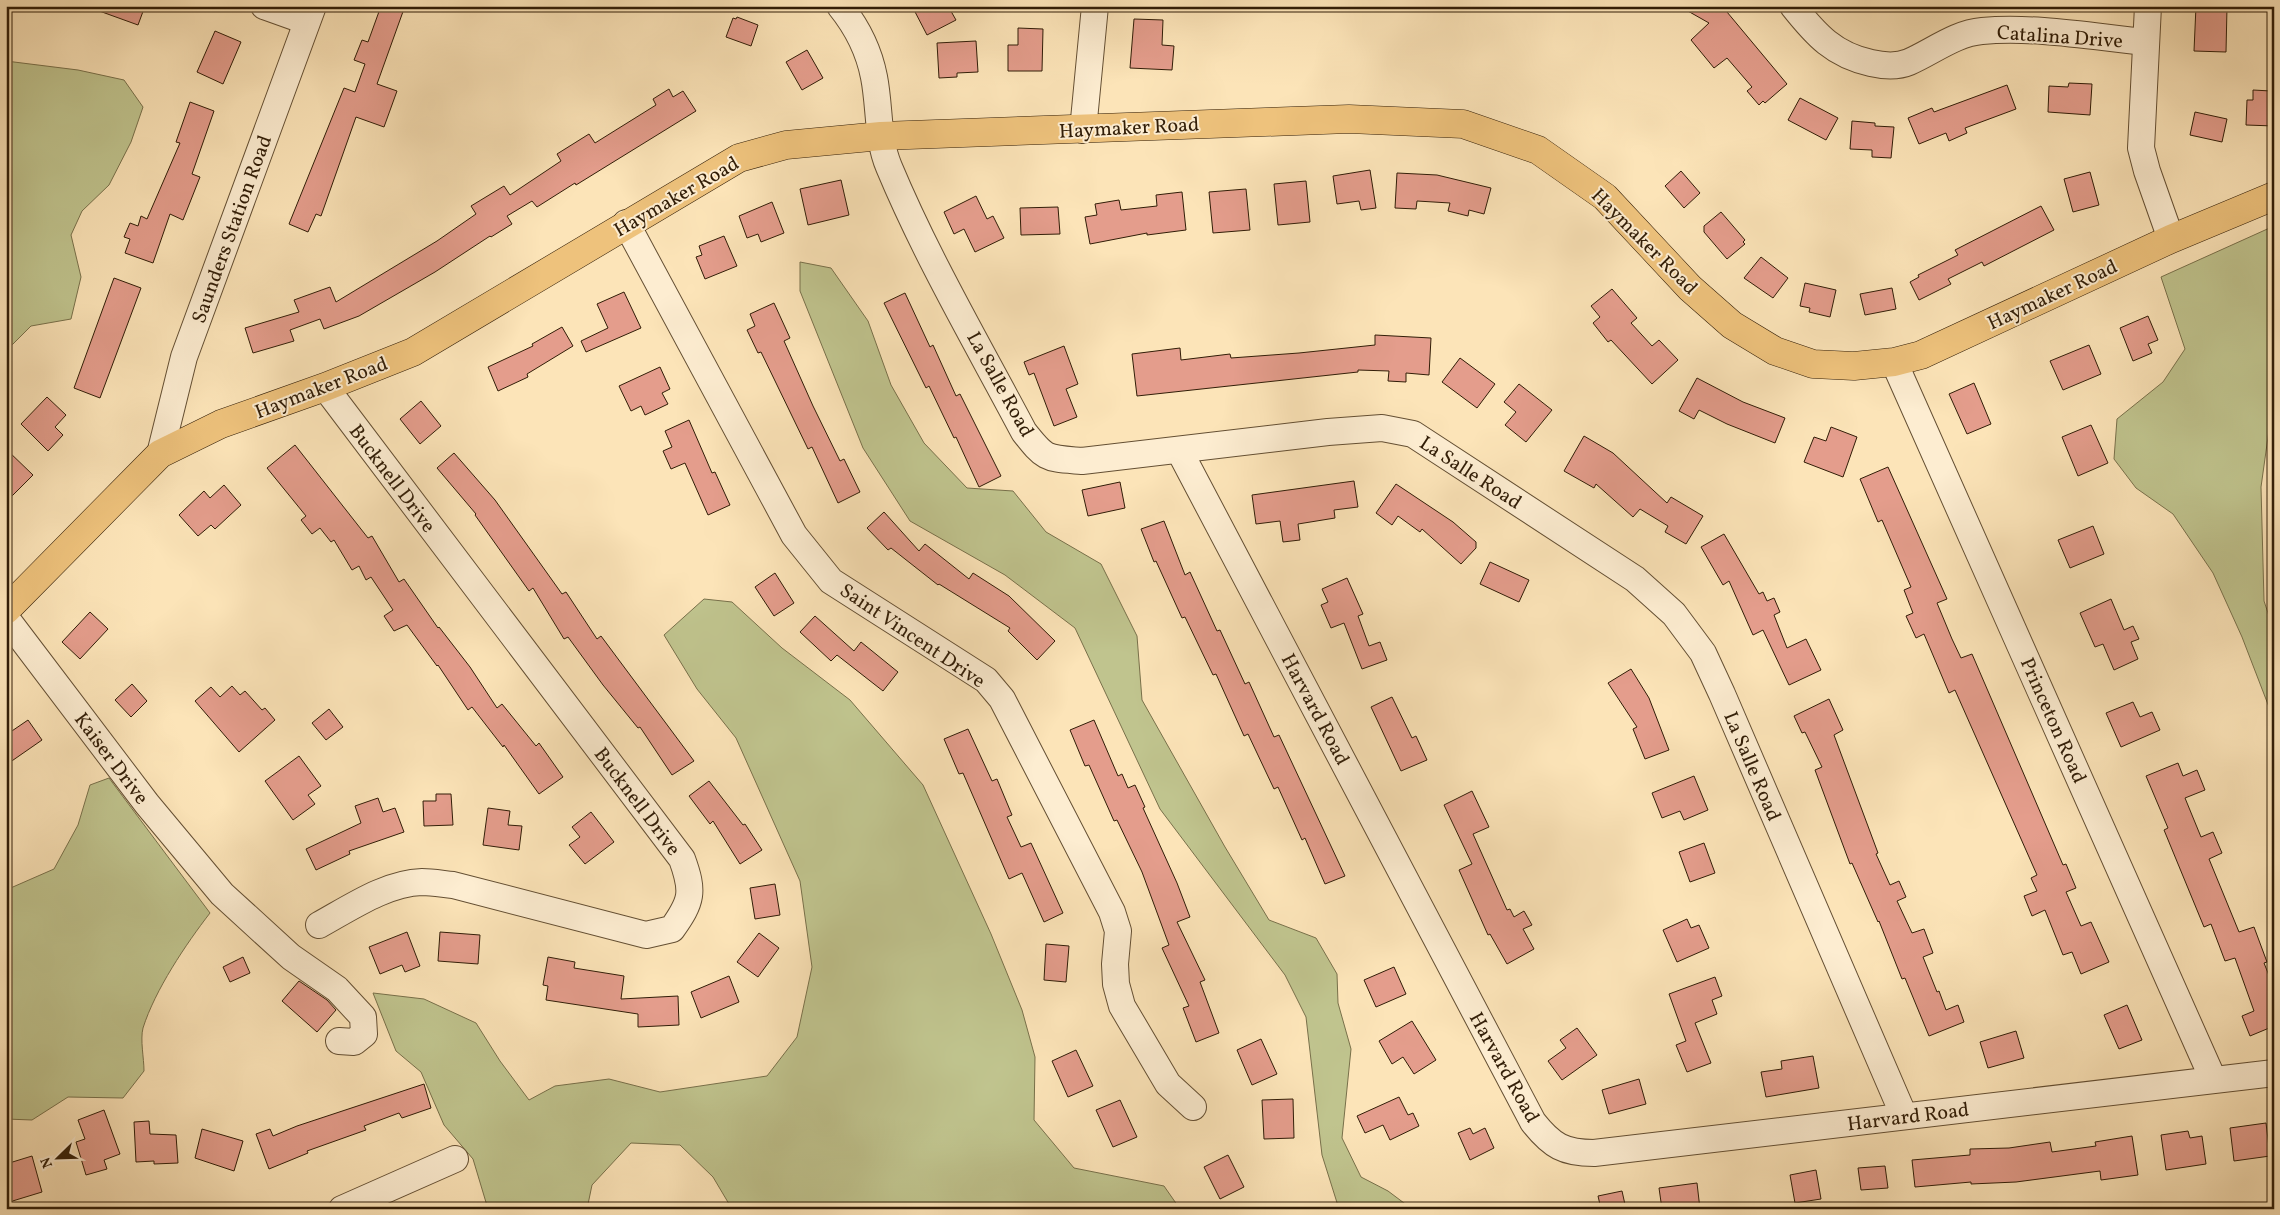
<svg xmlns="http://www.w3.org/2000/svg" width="2280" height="1215" font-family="Vollkorn,serif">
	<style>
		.green { fill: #c0c48e; stroke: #78704a }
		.building { fill: #e49d8c; stroke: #311d07 }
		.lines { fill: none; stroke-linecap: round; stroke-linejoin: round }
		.minor-casing { stroke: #644f33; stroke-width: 28 }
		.major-casing { stroke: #311d07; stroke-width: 29 }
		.minor { stroke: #fdedd1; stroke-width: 26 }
		.major { stroke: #eec27c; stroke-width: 28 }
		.labels { text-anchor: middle; stroke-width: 4; stroke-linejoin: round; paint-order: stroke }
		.street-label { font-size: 20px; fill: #311d07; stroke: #fdedd1 }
	</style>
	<rect width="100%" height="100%" fill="#fce4b8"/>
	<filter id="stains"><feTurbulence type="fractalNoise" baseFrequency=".004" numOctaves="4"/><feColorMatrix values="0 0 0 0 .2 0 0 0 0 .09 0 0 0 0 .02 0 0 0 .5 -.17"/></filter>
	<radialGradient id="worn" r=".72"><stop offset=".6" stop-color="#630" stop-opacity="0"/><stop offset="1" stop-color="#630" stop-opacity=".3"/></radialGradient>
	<!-- green -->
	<g class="green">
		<path d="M6,61L78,70L124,80L143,107L131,142L109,185L82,211L71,235L81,277L71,319L31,326L6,351Z"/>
		<path d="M2274,226V394L2261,487L2264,601L2274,631V720L2242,637L2213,573L2173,514L2136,488L2114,459L2117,419L2163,382L2185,349L2161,277Z"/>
		<path d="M800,262L831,268L868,321L891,385L924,443L967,488L1013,491L1046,532L1101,564L1137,636L1142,700L1225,847L1269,920L1316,938L1337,974L1338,1003L1351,1049L1342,1138L1361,1177L1388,1191L1412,1209H1339L1322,1155L1306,1017L1285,975L1160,809L1075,628L1005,575L910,521L863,448L800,291Z"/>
		<path d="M704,599L732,602L782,648L850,700L923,785L991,934L1022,1010L1035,1057L1034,1120L1074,1168L1164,1186L1180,1209H732L713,1177L680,1145L631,1143L592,1185L587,1209H488L473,1159L444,1125L421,1072L396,1051L373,993L424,999L476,1023L500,1061L529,1100L555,1086L609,1079L660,1092L767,1076L797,1037L812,967L800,881L736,738L697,689L664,635Z"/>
		<path d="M109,778L210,913C186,944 155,990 143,1028C140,1040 144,1058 144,1071L123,1098L68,1097L32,1120L6,1119V890L54,869L78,825L90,785Z"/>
	</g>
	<!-- building -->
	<g class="building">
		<path d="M92,6H145L138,25L91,8Z"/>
		<path d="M381,6H405L377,84L397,91L384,127L356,117L321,216L316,214L308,232L289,224L344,88L355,92L365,64L354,60L362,40L368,42Z"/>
		<path d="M912,6H948L956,20L927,35Z"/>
		<path d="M1679,6H1722L1787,84L1765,103L1763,101L1759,105L1747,91L1752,87L1727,58L1714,68L1691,40L1709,23Z"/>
		<path d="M2196,6L2227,7L2226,52L2194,51Z"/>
		<path d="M737,17L758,25L751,46L726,37L733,18L736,19Z"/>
		<path d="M1134,19L1163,20L1162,45L1174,46L1172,70L1130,68Z"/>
		<path d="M1018,28L1043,29L1042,71H1008V45H1018Z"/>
		<path d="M215,31L241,42L223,84L197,72Z"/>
		<path d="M976,41L978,72L957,73V77L939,78L937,43Z"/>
		<path d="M807,50L823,78L802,90L786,62Z"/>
		<path d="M2069,83L2092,84L2090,115L2048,112L2049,86L2068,87Z"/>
		<path d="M2007,85L2016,109L1965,128L1967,133L1949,141L1946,133L1919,144L1908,118L1932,108L1934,112Z"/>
		<path d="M669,89L673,97L683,91L696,111L576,185L575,183L537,207L532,201L507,216L512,224L491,237L490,236L435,272L359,316L324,329L320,319L290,330L294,341L253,353L245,328L299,312L294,300L330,287L336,302L437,241L476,214L471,206L504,186L510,195L561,161L557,154L589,134L595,143L656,105L653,99Z"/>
		<path d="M2253,90L2271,91L2270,103H2274V126L2246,125L2247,100H2253Z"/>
		<path d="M1800,98L1838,118L1826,140L1788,120Z"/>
		<path d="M190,102L214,111L192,174L200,177L183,220L170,214L153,263L125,253L130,239L124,237L130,223L138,226L141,216L147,219L180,143L176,142Z"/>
		<path d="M2195,112L2227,119L2222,142L2190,135Z"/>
		<path d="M1852,121L1875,123V126L1894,127L1891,158L1872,157V150L1850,149Z"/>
		<path d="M1370,170L1376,208L1361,210L1359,201L1337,204L1333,176Z"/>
		<path d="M1681,171L1700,193L1684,208L1665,186Z"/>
		<path d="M2090,172L2099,205L2073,212L2064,179Z"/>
		<path d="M1397,173L1437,175L1491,188L1484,214L1469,210L1468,216L1448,211L1450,203L1417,201L1416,209L1395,208Z"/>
		<path d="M841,180L849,215L808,225L800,189Z"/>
		<path d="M1306,181L1310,222L1278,225L1274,184Z"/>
		<path d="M1246,189L1250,230L1213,233L1209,192Z"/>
		<path d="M1182,192L1186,230L1147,235V233L1090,244L1085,217L1097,215L1095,204L1119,200L1121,210L1157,206L1156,195Z"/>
		<path d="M976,196L987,219L993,216L1004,238L975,252L964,229L954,234L944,212Z"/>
		<path d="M772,202L784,233L761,242L758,234L747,238L739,216Z"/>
		<path d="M2041,206L2054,230L1984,266L1982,262L1948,279L1951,284L1919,300L1910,282L1919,277L1918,275L1958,255L1955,250Z"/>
		<path d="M1058,207L1060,234L1021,235L1020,208Z"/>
		<path d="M1721,212L1745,240L1743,242L1745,244L1727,259L1704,232V226Z"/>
		<path d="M724,236L737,266L705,279L696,257L702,255L699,246Z"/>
		<path d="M1761,257L1788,278L1773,298L1744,278Z"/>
		<path d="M114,278L141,288L100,398L74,388Z"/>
		<path d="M1805,283L1836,290L1830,317L1809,312L1810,308L1800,306Z"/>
		<path d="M1892,288L1896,309L1865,315L1860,294Z"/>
		<path d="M1612,289L1637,318L1631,323L1652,346L1659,340L1678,360L1652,384L1611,340L1608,342L1593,323L1600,317L1591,306Z"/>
		<path d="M624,292L641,328L586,352L581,341L608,328L597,304Z"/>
		<path d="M905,293L930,347L933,345L956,396L960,394L1001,476L979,487L956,437L954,438L929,386L926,388L884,303Z"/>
		<path d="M774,303L790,338L784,341L813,406L840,461L844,459L860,492L838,503L812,447L808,449L761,352L758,353L747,330L755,326L750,314Z"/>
		<path d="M2148,316L2158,340L2148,344L2152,353L2133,361L2120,328Z"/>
		<path d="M562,327L573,346L527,374L528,377L498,391L488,367L533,346L532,344Z"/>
		<path d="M1375,335L1431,338L1429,375L1406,373V382L1388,381L1389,371L1358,370V372L1137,396L1132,354L1180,348L1181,360L1230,354L1231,358L1299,353L1375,345Z"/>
		<path d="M2089,345L2101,374L2063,390L2050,361Z"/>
		<path d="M1064,346L1078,384L1066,389L1077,417L1054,426L1034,373L1029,375L1024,362Z"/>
		<path d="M1460,358L1495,384L1477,408L1442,382Z"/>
		<path d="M660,367L670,389L662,393L668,404L645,415L641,406L631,411L619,386Z"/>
		<path d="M1697,378L1743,402L1785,418L1775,443L1727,424L1699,410L1694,419L1679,411Z"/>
		<path d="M1974,383L1991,424L1967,434L1949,394Z"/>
		<path d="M1519,384L1552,410L1526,442L1505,425L1516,412L1504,402Z"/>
		<path d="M47,397L66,415L55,427L63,435L48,451L21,424Z"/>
		<path d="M421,401L441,426L420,444L400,419Z"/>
		<path d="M689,420L712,473L715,472L730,505L708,515L685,463L671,469L663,451L672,447L665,431Z"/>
		<path d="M2091,425L2108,463L2078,476L2062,437Z"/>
		<path d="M1831,427L1857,437L1843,477L1804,462L1814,437L1826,441Z"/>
		<path d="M1584,436L1613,453L1667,503L1671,497L1703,516L1686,544L1665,532L1668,526L1640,509L1633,517L1596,484L1594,488L1564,471Z"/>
		<path d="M295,445L368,538L372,536L399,582L404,579L438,628L439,627L470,667L497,708L502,704L536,746L539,743L563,777L539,794L504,745L503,747L472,707L468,710L438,665L437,666L407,625L394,631L384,616L393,610L371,577L366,580L359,566L352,570L334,540L331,542L320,528L312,534L301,520L306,516L267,468Z"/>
		<path d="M6,449L33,475L6,502Z"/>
		<path d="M454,453L495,500L562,594L566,592L597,639L601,636L694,761L672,775L640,727L638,728L603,685L568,637L564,639L533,588L529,591L475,515L476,514L437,468Z"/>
		<path d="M1888,467L1947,599L1937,603L1952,639L1961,658L1972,654L2063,865L2066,864L2076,888L2066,892L2081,926L2091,922L2109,962L2081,974L2072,952L2063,955L2045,910L2032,916L2024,896L2037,891L2031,878L2037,875L1955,690L1949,693L1924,634L1916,638L1906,616L1913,613L1904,590L1911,587L1882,520L1878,522L1860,479Z"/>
		<path d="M1354,481L1358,507L1334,510L1335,518L1298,524L1300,540L1283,542L1280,521L1256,524L1252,495Z"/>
		<path d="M1120,482L1125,508L1088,516L1082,490Z"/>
		<path d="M1396,484L1453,522L1476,542V548L1461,564L1422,529L1420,532L1398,516L1392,525L1376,513Z"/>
		<path d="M224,485L241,505L215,529L211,525L198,536L179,515L204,491L210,498Z"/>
		<path d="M884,512L919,551L925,544L969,579L973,573L1009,596L1055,641L1037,660L1008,631L1010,628L939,584L938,585L891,548L888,550L867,528Z"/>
		<path d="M1164,521L1185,575L1190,572L1217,631L1220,630L1245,684L1249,682L1274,737L1279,735L1345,876L1325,884L1305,838L1302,840L1278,787L1274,789L1248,734L1244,736L1216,674L1213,675L1185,617L1182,618L1156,561L1154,562L1141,529Z"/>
		<path d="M2093,526L2104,554L2070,568L2058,540Z"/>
		<path d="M1724,534L1759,594L1763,592L1767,601L1774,598L1780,612L1774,615L1787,648L1806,639L1821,670L1789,685L1763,630L1753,635L1729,581L1723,585L1701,547Z"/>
		<path d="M1490,562L1529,580L1519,602L1480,584Z"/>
		<path d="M775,573L794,603L774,616L755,587Z"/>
		<path d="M1347,578L1363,614L1358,616L1369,646L1380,642L1387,660L1362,669L1344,623L1331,628L1321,605L1328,602L1322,589Z"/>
		<path d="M2111,599L2124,630L2133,626L2139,639L2131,642L2138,659L2114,670L2103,644L2095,647L2080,613Z"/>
		<path d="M90,612L108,629L80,659L62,642Z"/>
		<path d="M815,616L854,651L861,642L898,672L883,691L837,655L831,661L800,632Z"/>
		<path d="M1631,669L1649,698L1669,750L1645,759L1633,729L1637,727L1608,683Z"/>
		<path d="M132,684L147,701L131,717L115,700Z"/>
		<path d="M232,686L240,695L245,691L262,710L265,708L275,720L239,752L195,701L211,687L220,697Z"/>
		<path d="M1392,697L1412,738L1416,736L1427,760L1401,771L1371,707Z"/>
		<path d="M1829,699L1843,730L1834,735L1878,853L1876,854L1890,885L1899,881L1906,897L1897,901L1912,933L1924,929L1933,953L1923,957L1937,992L1939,991L1946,1010L1958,1005L1964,1022L1929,1036L1905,978L1902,979L1879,921L1878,922L1852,863L1850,864L1815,770L1822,767L1805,732L1802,733L1794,716Z"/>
		<path d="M2133,702L2140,717L2152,712L2160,730L2121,747L2106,713Z"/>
		<path d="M329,709L343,727L326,740L312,723Z"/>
		<path d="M28,720L42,740L6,765V735Z"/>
		<path d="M1094,720L1118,776L1122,774L1128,788L1135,785L1145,807L1143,808L1177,883L1190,917L1177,922L1205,980L1200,982L1219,1033L1196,1042L1183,1008L1189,1006L1162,948L1169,945L1142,872L1117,820L1114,821L1089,765L1085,766L1070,730Z"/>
		<path d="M968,729L992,781L997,779L1012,815L1007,817L1021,847L1031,843L1063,913L1044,922L1022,873L1009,879L963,773L959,774L944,739Z"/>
		<path d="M299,756L321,786L308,795L315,804L293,820L265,781Z"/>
		<path d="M2178,763L2183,776L2197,770L2205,790L2185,798L2201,837L2213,832L2222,853L2209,859L2239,932L2254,927L2267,962L2264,963L2274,988V1026L2250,1036L2242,1016L2254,1011L2235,958L2225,961L2211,924L2204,927L2164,830L2168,828L2146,776Z"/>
		<path d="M1694,776L1708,810L1684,820L1680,811L1662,818L1652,793Z"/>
		<path d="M709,781L743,825L745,824L762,850L740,864L713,821L710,824L689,796Z"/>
		<path d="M1472,791L1489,827L1473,834L1507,910L1510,909L1514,917L1524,911L1532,925L1523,929L1534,949L1507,964L1490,934L1488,935L1459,870L1472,864L1444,805Z"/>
		<path d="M436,794H451L453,825L424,826L423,801H436Z"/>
		<path d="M378,798L383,812L395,808L404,832L349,851L350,854L316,870L306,849L361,823L355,806Z"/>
		<path d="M488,808L510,811L508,825L522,826L519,850L483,845Z"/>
		<path d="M591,812L614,842L585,864L569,845L580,837L572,827Z"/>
		<path d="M1704,843L1715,873L1690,882L1679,852Z"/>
		<path d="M775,884L780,915L755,919L750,888Z"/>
		<path d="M1687,919L1691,928L1699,925L1709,948L1677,962L1663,930Z"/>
		<path d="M407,932L420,966L405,972L402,965L380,974L369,947Z"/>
		<path d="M440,932L480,935L478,964L438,961Z"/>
		<path d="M759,933L779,948L758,977L737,962Z"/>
		<path d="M1046,944L1069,946L1066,982L1044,980Z"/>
		<path d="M243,957L250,973L230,982L223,967Z"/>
		<path d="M548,957L575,962L574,968L624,976L621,999L678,996L679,1025L638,1027V1014L546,1000L548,986L543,985Z"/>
		<path d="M1394,967L1406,994L1376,1007L1364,980Z"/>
		<path d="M729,976L739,1002L701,1018L691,992Z"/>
		<path d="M1715,977L1722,996L1712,1000L1717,1014L1695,1023L1711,1063L1687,1072L1676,1045L1686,1041L1669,994Z"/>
		<path d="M299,981L327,1000L336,1010L317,1032L282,1001Z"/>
		<path d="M2127,1005L2142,1040L2119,1049L2104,1015Z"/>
		<path d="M1412,1021L1436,1060L1414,1074L1403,1057L1392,1064L1379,1041Z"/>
		<path d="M1577,1028L1597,1055L1562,1080L1548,1061L1566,1048L1560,1040Z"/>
		<path d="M2016,1031L2024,1058L1988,1068L1980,1042Z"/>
		<path d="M1261,1039L1277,1074L1252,1085L1237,1050Z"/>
		<path d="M1076,1050L1093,1086L1068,1097L1052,1061Z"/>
		<path d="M1813,1056L1819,1088L1766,1097L1761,1072L1782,1069L1781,1061Z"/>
		<path d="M1639,1079L1646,1104L1609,1114L1602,1090Z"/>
		<path d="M424,1084L431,1108L402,1118L399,1113L364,1126L366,1130L307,1151L308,1153L269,1169L256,1134L270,1129L273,1136L297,1126Z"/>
		<path d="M1399,1097L1408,1115L1413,1113L1419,1126L1390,1140L1383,1125L1365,1133L1357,1116Z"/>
		<path d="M1293,1099L1294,1138L1264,1139L1262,1100Z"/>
		<path d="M1120,1100L1137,1137L1113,1147L1096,1110Z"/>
		<path d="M104,1110L120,1154L104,1160L107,1169L86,1175L76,1142L85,1139L78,1120Z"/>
		<path d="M149,1121L150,1134L176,1135L178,1163L154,1164V1161L136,1162L134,1122Z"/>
		<path d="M2266,1123L2270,1156L2234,1161L2230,1128Z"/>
		<path d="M1470,1128L1473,1134L1485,1128L1494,1148L1470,1160L1458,1133Z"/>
		<path d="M202,1129L243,1141L234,1171L195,1158Z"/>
		<path d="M2188,1131L2190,1138L2202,1136L2206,1164L2166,1170L2161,1135Z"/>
		<path d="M2132,1136L2138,1175L2101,1180L2100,1171L2016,1182L1971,1184V1182L1915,1187L1912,1160L1970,1155V1149L2009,1148L2050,1142L2052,1152L2096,1146L2095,1142Z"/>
		<path d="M1228,1155L1244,1187L1220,1199L1204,1167Z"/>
		<path d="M32,1156L42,1192L6,1203V1164Z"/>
		<path d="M1885,1166L1888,1188L1861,1190L1858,1168Z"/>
		<path d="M1816,1170L1821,1199L1795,1203L1790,1175Z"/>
		<path d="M1697,1183L1700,1209H1662L1659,1188Z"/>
		<path d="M1622,1191L1626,1209H1601L1598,1196Z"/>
	</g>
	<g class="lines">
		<!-- minor casing -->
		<g class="minor-casing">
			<g id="minor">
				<path d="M264,6L306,21"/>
				<path d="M840,6C857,27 869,51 874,77C880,107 877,139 889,167C927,258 978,345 1024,432C1046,460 1046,458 1082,461L1328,432L1382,428L1413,434L1635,579L1674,614L1703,653L1722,694L1904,1116"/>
				<path d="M1793,6C1816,35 1834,55 1871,63C1884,66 1897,67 1909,62C1932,52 1956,33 1982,31C2033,26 2095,37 2146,42"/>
				<path d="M2148,6L2141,148L2147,171L2171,239"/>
				<path d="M1083,130L1095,6"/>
				<path d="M626,223L794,535L831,581L986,680L1002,699L1112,912L1118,931L1115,964L1116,984L1122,1006L1168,1084L1193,1107"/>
				<path d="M1894,362L2213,1079"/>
				<path d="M1179,450L1533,1122C1552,1146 1564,1153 1594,1153L2274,1073"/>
				<path d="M160,454L184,357L313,6"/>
				<path d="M6,618L147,804L222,894L291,957L337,989L363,1017L364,1034L354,1042L339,1041"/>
				<path d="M319,925C350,908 386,883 422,882C432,882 443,884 453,885L646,935L672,929C692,901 694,892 682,859L325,387"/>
				<path d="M342,1209L455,1159"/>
			</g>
		</g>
		<!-- major casing -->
		<g class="major-casing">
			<path id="major" d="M6,610L160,454L221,424L325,387L413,352L739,158L786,145L881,136L1349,119L1463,124L1538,150L1605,197L1690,288L1732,325L1775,351L1813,364L1854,366L1894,362L1921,355L2171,239L2274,196"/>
		</g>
		<!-- minor -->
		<use href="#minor" class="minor"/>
		<!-- major -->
		<use href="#major" class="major"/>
	</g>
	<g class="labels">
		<!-- street labels -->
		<g class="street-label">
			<text transform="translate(2060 36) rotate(4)" y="7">Catalina Drive</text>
			<text transform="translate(1129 127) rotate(-3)" y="7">Haymaker Road</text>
			<text transform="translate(676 196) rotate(-30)" y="7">Haymaker Road</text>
			<text transform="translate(231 229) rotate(-70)" y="7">Saunders Station Road</text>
			<text transform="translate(1645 241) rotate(45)" y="7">Haymaker Road</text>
			<text transform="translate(2052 294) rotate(-25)" y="7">Haymaker Road</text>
			<text transform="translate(1001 384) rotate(61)" y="7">La Salle Road</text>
			<text transform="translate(321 387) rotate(-21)" y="7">Haymaker Road</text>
			<text transform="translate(1471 472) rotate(33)" y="7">La Salle Road</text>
			<text transform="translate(393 478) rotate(53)" y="7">Bucknell Drive</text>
			<text transform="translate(913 635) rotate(34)" y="7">Saint Vincent Drive</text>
			<text transform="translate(1316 709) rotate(62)" y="7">Harvard Road</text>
			<text transform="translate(2054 720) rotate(66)" y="7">Princeton Road</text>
			<text transform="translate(112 758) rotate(53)" y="7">Kaiser Drive</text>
			<text transform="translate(1753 766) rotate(67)" y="7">La Salle Road</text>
			<text transform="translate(638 801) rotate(53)" y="7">Bucknell Drive</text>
			<text transform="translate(1505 1067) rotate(61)" y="7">Harvard Road</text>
			<text transform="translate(1908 1116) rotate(-7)" y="7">Harvard Road</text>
		</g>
	</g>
	<!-- margin -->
	<rect width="2280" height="1215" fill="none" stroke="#fce4b8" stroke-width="25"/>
	<rect x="8" y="8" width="2265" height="1200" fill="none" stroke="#311d07" stroke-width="2.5"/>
	<rect x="12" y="12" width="2255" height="1190" fill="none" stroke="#311d07"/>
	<!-- north arrow -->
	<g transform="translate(58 1158) rotate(247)" stroke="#fdedd1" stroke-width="4" paint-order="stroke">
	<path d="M0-4L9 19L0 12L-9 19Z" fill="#311d07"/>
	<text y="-8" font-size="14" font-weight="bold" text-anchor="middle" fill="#311d07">N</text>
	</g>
	<rect width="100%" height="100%" filter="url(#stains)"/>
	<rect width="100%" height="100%" fill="url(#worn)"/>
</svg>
